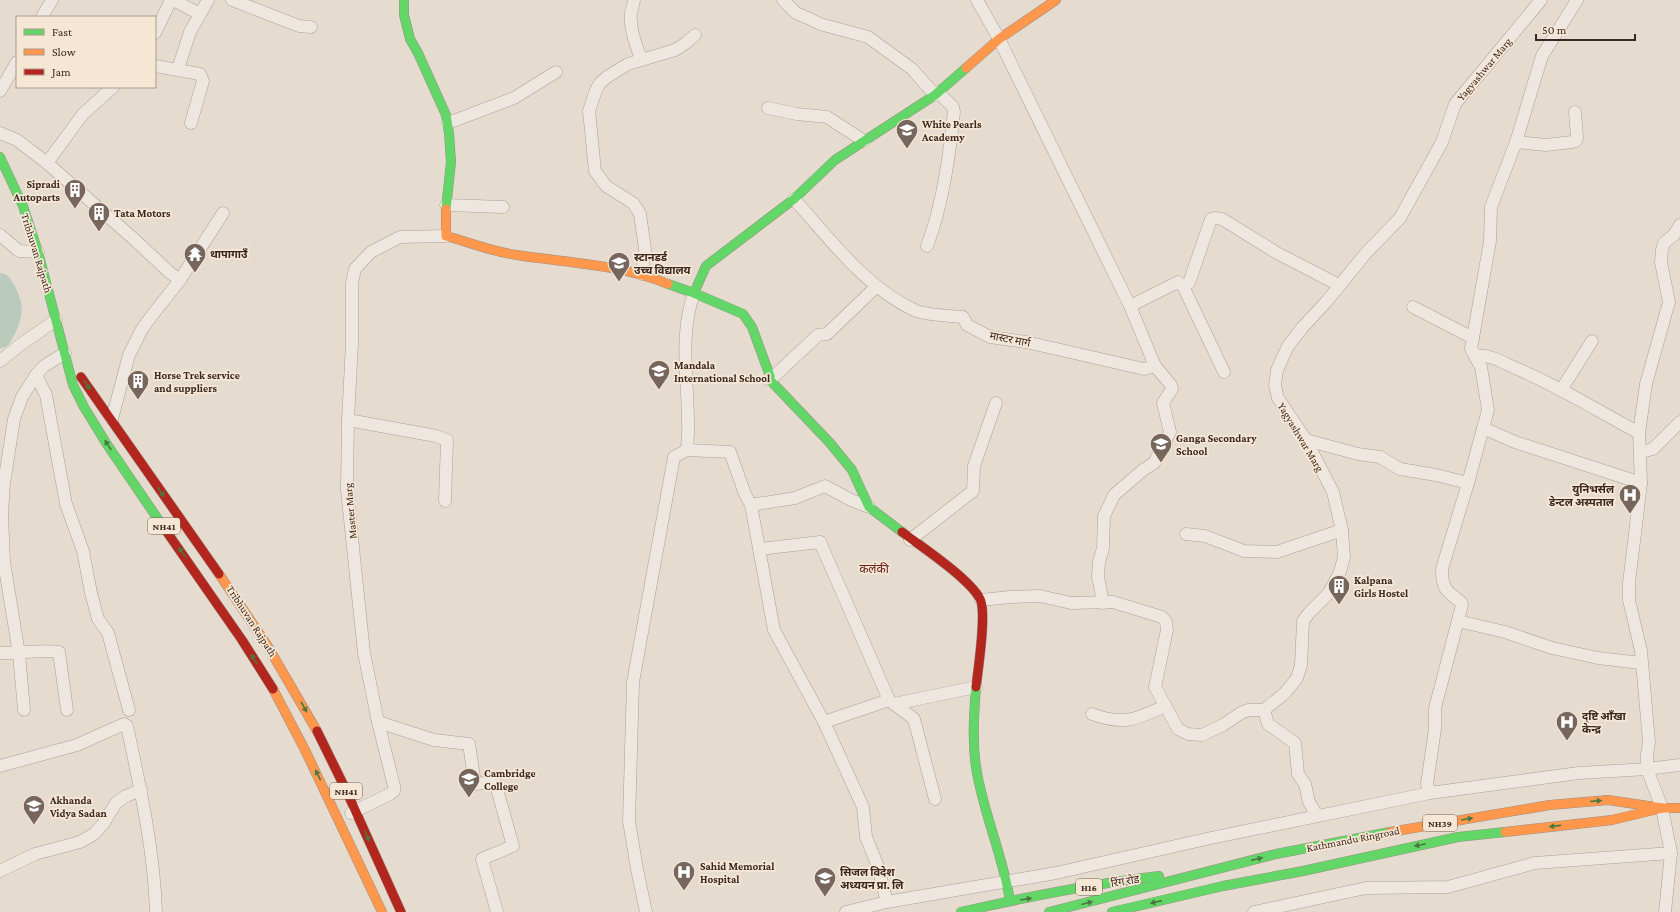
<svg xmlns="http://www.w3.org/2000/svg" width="1680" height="912" font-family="'Crimson Pro','Noto Sans Devanagari',serif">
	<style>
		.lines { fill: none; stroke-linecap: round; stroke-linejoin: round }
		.river { stroke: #bacabd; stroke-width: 24 }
		.street-casing { stroke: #aba097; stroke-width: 13 }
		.fast-casing { stroke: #9b9088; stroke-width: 10 }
		.slow-casing { stroke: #9b9088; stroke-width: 10 }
		.jam-casing { stroke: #9b9088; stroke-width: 10 }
		.street { stroke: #eee7e0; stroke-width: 12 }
		.fast { stroke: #63d668; stroke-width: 9 }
		.slow { stroke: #ff974d; stroke-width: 9 }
		.jam { stroke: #b3261e; stroke-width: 9 }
		.oneway { fill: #4c7640 }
		.labels { text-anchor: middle; stroke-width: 3.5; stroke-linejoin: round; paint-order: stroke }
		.shield { fill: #f6e7d5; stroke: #726156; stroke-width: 1 }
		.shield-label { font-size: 10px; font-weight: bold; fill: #3a271f }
		.street-label { font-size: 11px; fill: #3a271f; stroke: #f6e7d5 }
		.poi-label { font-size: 11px; font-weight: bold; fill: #3a271f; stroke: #f6e7d5; text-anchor: start }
		.neighbourhood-label { font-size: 12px; fill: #67211e; stroke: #f6e7d5 }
	</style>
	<rect width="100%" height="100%" fill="#e6dbcf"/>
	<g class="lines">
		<!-- river -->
		<path class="river" d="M0,285C14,305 12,316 0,336"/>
		<!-- street casing -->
		<g class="street-casing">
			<g id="street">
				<path d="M173,0L200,14"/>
				<path d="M232,0L299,26L311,27"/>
				<path d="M634,0C634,4 632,8 631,12C629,28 636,45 641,59"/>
				<path d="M783,0L796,13L810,19L820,24L868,37L912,69L935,95"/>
				<path d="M977,0L999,39L1130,306L1155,366L1171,385L1172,389L1163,403L1170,432L1154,463L1143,470L1114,495L1104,516L1103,548L1099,562L1098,576L1103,603"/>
				<path d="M42,17L52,0"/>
				<path d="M155,33L171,0"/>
				<path d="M155,66L200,74L203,81L191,123"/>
				<path d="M178,69L190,32L208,0"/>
				<path d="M0,91L17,62"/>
				<path d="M768,108L797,114L827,117L864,141"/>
				<path d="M448,123L514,98L556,72"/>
				<path d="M0,133L17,140L47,163L135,240L169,272L180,280L153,314L142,329L129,355L112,419"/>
				<path d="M1516,142L1546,145L1572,142L1576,141L1577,137L1575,112"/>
				<path d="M47,163L83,114L113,87"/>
				<path d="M794,199C830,239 865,287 914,310C924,315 951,316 963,317L967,325L990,337L1026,342L1144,369L1155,366"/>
				<path d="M446,205L503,207"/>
				<path d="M0,235L19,251L38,252"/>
				<path d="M927,246C943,204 949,157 954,112L953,107L938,92"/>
				<path d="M642,274L645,249L640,214L633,203L606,186L595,171L589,111L596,90L600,83L607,77L628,64L675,50L686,43L695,35"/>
				<path d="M180,280L223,213"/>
				<path d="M1183,286L1189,283L1211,219L1215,218L1222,219L1277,253L1339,285"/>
				<path d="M1130,306L1178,282L1183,286L1224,372"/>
				<path d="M1413,307L1473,338"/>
				<path d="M1475,355C1490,355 1500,361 1513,367C1556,385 1597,410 1639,433"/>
				<path d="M0,361L20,345L56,320"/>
				<path d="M36,375L46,395L66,504L83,551L91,593L98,619L108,633L129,710"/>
				<path d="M770,380L818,335L827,334L876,287"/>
				<path d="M1561,390L1592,341"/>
				<path d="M348,420L436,436L447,440L445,501"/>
				<path d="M1483,428L1515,442L1641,483"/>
				<path d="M1306,440L1358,454L1380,457L1400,469L1436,475L1468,483"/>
				<path d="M687,450L730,452L745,494L751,505L774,630L824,722L863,807L866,837L877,864L887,902"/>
				<path d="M1641,452L1653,449L1680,422"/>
				<path d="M751,505L795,498L825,486L851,500L869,507"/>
				<path d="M1186,534L1205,536L1244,551L1277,552L1342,530"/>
				<path d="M910,540L973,491L974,466L996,403"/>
				<path d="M760,549L820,542L889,700L914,719L935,799"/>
				<path d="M981,600L1010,597L1040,596L1071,603L1113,602L1162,617L1166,622L1167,630L1155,687L1178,729L1188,734L1202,735L1223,725L1241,713L1248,710H1264"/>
				<path d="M1458,621L1505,632L1552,648L1598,658L1641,663"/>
				<path d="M0,653C20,654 40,649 59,652L67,710"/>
				<path d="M894,704L976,687"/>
				<path d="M24,710L19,654L4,562L2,514L4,483L14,419L22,397L36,375L44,366L65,353"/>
				<path d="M1264,710L1285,693L1297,678L1301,665L1303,621L1309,613L1329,593L1340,572L1344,557L1342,530L1333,492L1306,440L1278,398L1275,385L1277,370L1288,346L1302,328L1327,301L1366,253L1400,218L1442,142L1455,104L1541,0"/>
				<path d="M1264,710L1268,724L1295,743L1298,774L1305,784L1309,802L1317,816"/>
				<path d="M1092,714C1123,726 1137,719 1165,706"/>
				<path d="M378,722L434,740L469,744L475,784L495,782L513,846L482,859L497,912"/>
				<path d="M824,722L889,700"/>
				<path d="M0,766L77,745L124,724L127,726C140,787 154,849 156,912"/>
				<path d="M1430,793L1427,784L1435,729V708L1462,605L1461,602C1446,591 1442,589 1442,569L1468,483L1488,410L1481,367L1471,349L1490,241L1491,207L1516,142L1542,56L1577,0"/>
				<path d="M351,813L390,794L394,791V786L378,722L364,653L347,490L348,420L352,343V283L355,269L371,252L400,237L446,236"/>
				<path d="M0,871L35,854L80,842L94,834L103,824L116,803L126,796L141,790"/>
				<path d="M646,912L637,869L629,821L633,682L674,457L687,450C687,441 689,432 688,423C688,380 679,335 694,293"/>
				<path d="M846,912L887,902L1056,873L1211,838L1430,793L1579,773L1647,769L1680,765"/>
				<path d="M1254,912L1366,888L1448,887L1535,863L1671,853"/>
				<path d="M1665,912L1671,853L1662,808L1647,769V755L1649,742L1641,651L1629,600V583L1641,483L1639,433L1646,384L1669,302L1661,262L1662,250L1664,243L1674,235L1680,225"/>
			</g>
		</g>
		<!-- fast casing -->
		<g class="fast-casing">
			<g id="fast">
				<path d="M404,0V15L410,39L418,53L446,115L449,133L451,162L446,209"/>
				<path d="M0,157L23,206L38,252L73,385L84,407L106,443L162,525"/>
				<path d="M668,284L694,293L743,314L752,327L770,376V380L830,443L852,470L869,507L902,532"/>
				<path d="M694,293L706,266L794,199L835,160L935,95L966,68"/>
				<path d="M976,687C974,714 972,740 976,767C983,813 1003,855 1010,901"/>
				<path d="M961,912C1026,897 1092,884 1159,876"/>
				<path d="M1049,912L1276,854L1390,832"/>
				<path d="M1112,912L1223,886L1303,871L1458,837L1505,832"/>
			</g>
		</g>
		<!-- slow casing -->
		<g class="slow-casing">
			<g id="slow">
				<path d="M966,68L999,39L1056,0"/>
				<path d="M446,209V236C469,242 493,252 517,255C568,263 620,264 668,284"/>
				<path d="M219,574L267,645L317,731"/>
				<path d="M273,689L305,750L382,912"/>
				<path d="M1390,832L1550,805L1608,800L1662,808"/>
				<path d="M1505,832L1612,820L1662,808H1680"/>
			</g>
		</g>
		<!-- jam casing -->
		<g class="jam-casing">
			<g id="jam">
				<path d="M81,377L219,574"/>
				<path d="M162,525L242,640L273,689"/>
				<path d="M902,532C922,547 970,579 980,599C987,612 978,670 976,687"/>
				<path d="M317,731L346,790L401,912"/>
			</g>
		</g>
		<!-- street -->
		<use href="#street" class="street"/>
		<!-- fast -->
		<use href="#fast" class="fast"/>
		<!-- slow -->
		<use href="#slow" class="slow"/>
		<!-- jam -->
		<use href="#jam" class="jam"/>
	</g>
	<!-- one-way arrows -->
	<defs><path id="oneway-solid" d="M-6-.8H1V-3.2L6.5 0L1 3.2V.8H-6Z"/></defs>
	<g class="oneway">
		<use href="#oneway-solid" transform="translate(87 385) rotate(55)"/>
		<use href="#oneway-solid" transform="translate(108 445) rotate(-124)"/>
		<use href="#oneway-solid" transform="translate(161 492) rotate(54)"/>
		<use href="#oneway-solid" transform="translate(182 552) rotate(-125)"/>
		<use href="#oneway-solid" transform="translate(254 659) rotate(-122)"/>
		<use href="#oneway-solid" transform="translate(304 707) rotate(61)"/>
		<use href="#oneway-solid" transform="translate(318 775) rotate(-116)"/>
		<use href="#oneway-solid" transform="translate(1596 801) rotate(-5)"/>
		<use href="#oneway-solid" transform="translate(1467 819) rotate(-10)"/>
		<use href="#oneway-solid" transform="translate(1555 826) rotate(174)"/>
		<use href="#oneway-solid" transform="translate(367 836) rotate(66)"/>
		<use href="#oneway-solid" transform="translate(1420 845) rotate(168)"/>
		<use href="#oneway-solid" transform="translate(1257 859) rotate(-13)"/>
		<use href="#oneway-solid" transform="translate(1026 899) rotate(-9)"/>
		<use href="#oneway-solid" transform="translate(1156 902) rotate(167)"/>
		<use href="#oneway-solid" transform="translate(1087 903) rotate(-15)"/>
	</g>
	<!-- icons -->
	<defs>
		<g id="school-pin" transform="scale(1.15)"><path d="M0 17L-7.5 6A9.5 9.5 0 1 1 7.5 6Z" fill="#76665d" stroke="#f6e7d5"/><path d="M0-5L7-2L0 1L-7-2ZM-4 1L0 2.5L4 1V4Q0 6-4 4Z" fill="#fff"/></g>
		<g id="building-pin" transform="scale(1.15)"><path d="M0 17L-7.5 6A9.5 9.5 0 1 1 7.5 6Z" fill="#76665d" stroke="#f6e7d5"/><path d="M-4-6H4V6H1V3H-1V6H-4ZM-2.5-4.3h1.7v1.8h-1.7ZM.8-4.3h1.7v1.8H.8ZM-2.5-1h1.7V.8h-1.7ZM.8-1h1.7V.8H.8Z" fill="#fff"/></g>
		<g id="temple-pin" transform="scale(1.15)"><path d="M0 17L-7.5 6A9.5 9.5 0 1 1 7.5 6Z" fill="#76665d" stroke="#f6e7d5"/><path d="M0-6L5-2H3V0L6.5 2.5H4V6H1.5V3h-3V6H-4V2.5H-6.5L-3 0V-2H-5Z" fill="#fff"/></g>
		<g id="hospital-pin" transform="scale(1.15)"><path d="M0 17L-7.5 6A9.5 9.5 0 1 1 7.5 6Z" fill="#76665d" stroke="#f6e7d5"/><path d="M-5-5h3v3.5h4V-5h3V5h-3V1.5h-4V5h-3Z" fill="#fff"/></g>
		<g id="university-pin" transform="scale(1.15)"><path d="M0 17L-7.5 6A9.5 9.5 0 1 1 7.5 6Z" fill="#76665d" stroke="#f6e7d5"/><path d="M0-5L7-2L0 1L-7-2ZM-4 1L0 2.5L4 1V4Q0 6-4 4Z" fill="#fff"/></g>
	</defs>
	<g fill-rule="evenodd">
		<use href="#school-pin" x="907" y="130"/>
		<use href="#building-pin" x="75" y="190"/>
		<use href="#building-pin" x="99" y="213"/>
		<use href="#temple-pin" x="195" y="254"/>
		<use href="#school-pin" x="619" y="263"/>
		<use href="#school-pin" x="659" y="371"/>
		<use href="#building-pin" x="138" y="381"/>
		<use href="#school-pin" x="1161" y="444"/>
		<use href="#hospital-pin" x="1630" y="495"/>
		<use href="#building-pin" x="1339" y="586"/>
		<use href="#hospital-pin" x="1567" y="722"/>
		<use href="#university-pin" x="469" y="779"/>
		<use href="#school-pin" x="34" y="806"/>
		<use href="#hospital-pin" x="684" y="872"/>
		<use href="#school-pin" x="825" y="878"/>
	</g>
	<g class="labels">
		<!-- shield labels -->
		<g class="shield">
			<rect x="148" y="518" width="32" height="16" rx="3"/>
			<rect x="330" y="783" width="32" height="16" rx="3"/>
			<rect x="1423" y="815" width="34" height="16" rx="3"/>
			<rect x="1076" y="879" width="26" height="16" rx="3"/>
		</g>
		<g class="shield-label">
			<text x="164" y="530">NH41</text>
			<text x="346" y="795">NH41</text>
			<text x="1440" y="827">NH39</text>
			<text x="1089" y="891">H16</text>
		</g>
		<!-- street labels -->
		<g class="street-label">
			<text transform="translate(1484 69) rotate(-50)" y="4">Yagyashwar Marg</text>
			<text transform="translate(37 253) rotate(73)" y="4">Tribhuvan Rajpath</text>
			<text transform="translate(1010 339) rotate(11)" y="4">मास्टर मार्ग</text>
			<text transform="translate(1301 437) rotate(59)" y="4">Yagyashwar Marg</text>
			<text transform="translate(350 511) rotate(-95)" y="4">Master Marg</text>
			<text transform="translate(252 621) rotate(57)" y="4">Tribhuvan Rajpath</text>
			<text transform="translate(1353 839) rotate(-11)" y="4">Kathmandu Ringroad</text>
			<text transform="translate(1125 881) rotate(-9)" y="4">रिंग रोड</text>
		</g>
		<!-- poi labels -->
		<g class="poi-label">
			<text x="922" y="128">White Pearls<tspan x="922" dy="13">Academy</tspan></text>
			<text x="60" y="188" text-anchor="end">Sipradi<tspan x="60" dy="13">Autoparts</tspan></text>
			<text x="114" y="217">Tata Motors</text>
			<text x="210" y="258">थापागाउँ</text>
			<text x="634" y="261">स्टानडर्ड<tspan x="634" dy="13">उच्च विद्यालय</tspan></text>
			<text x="674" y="369">Mandala<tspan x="674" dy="13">International School</tspan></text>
			<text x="154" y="379">Horse Trek service<tspan x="154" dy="13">and suppliers</tspan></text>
			<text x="1176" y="442">Ganga Secondary<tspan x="1176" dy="13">School</tspan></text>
			<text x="1614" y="493" text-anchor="end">युनिभर्सल<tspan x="1614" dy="13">डेन्टल अस्पताल</tspan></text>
			<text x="1354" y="584">Kalpana<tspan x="1354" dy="13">Girls Hostel</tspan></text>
			<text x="1582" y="720">द्ष्टि आँखा<tspan x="1582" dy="13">केन्द्र</tspan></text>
			<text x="484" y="777">Cambridge<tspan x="484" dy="13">College</tspan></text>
			<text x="50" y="804">Akhanda<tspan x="50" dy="13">Vidya Sadan</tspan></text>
			<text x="700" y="870">Sahid Memorial<tspan x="700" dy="13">Hospital</tspan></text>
			<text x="840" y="876">सिजल विदेश<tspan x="840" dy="13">अध्ययन प्रा. लि</tspan></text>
		</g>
		<!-- neighbourhood labels -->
		<g class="neighbourhood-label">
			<text x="874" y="573">कलंकी</text>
		</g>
	</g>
	<!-- legend -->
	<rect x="16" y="16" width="140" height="72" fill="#f6e7d5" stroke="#ab9a8c"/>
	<rect x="24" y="29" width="20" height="6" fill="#63d668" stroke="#ab9a8c"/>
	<text x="52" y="36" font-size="12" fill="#3a271f">Fast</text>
	<rect x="24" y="49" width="20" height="6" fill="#ff974d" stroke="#ab9a8c"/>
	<text x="52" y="56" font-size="12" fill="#3a271f">Slow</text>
	<rect x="24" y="69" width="20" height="6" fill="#b3261e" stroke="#ab9a8c"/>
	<text x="52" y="76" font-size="12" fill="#3a271f">Jam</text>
	<!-- scale -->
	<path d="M1536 34v6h99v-6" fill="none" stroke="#3a271f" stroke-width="2"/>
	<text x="1542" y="34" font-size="12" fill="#3a271f" stroke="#f6e7d5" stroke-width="3" paint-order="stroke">50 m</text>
</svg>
